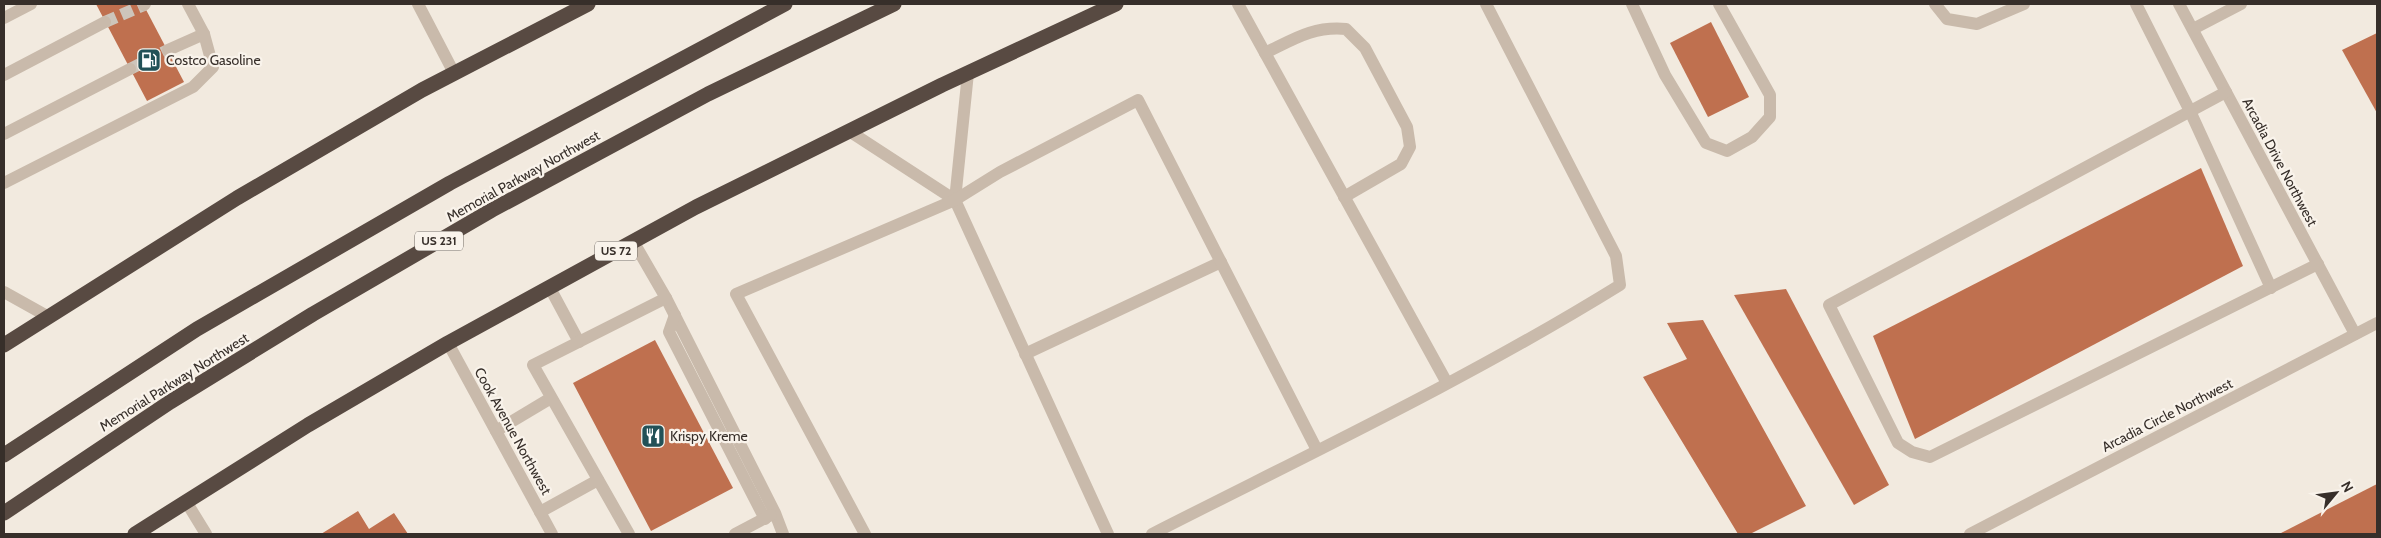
<svg xmlns="http://www.w3.org/2000/svg" width="2381" height="538" font-family="Cabin,sans-serif">
	<style>
		.building { fill: #bf704f }
		.lines { fill: none; stroke-linecap: round; stroke-linejoin: round }
		.minor-tunnel { stroke: #cdc5bb; stroke-width: 12; stroke-dasharray: 12 6; stroke-linecap: butt }
		.minor { stroke: #c9baab; stroke-width: 12 }
		.highway { stroke: #584a42; stroke-width: 15 }
		.labels { text-anchor: middle; stroke-width: 4.5; stroke-linejoin: round; paint-order: stroke }
		.shield { fill: #f9f3eb; stroke: #716a64; stroke-width: 1 }
		.shield-label { font-size: 12px; font-weight: bold; fill: #372f2a }
		.poi-label { font-size: 14px; fill: #372f2a; stroke: #f9f3eb; text-anchor: start }
		.street-label { font-size: 14px; fill: #372f2a; stroke: #f9f3eb }
	</style>
	<rect width="100%" height="100%" fill="#f2eadf"/>
	<!-- building -->
	<g class="building">
		<path d="M96,4H143L184,82L147,101Z"/>
		<path d="M1711,22L1749,97L1708,117L1670,43Z"/>
		<path d="M2377,33V113L2342,50Z"/>
		<path d="M2201,168L2243,266L1915,439L1873,336Z"/>
		<path d="M1786,289L1889,485L1854,505L1734,295Z"/>
		<path d="M1703,320L1806,506L1750,534H1738L1643,377L1687,359L1667,323Z"/>
		<path d="M655,340L733,488L651,531L573,383Z"/>
		<path d="M2377,484V534H2279Z"/>
		<path d="M358,511L369,529L394,513L408,534H321Z"/>
	</g>
	<g class="lines">
		<!-- minor-tunnel -->
		<g class="minor-tunnel">
			<path d="M105,22L144,5"/>
			<path d="M130,69L168,50"/>
		</g>
		<!-- minor -->
		<g class="minor">
			<path d="M418,4L454,73"/>
			<path d="M1238,4L1447,383"/>
			<path d="M1632,4L1665,75L1706,143L1727,151L1752,137L1770,117V95L1719,4"/>
			<path d="M1935,4L1947,19L1977,24L2024,4"/>
			<path d="M2136,4L2190,111L2271,288"/>
			<path d="M2179,4L2355,334"/>
			<path d="M144,5L145,4"/>
			<path d="M4,18L31,4"/>
			<path d="M2193,29L2241,4"/>
			<path d="M168,50L204,34"/>
			<path d="M1265,53C1294,39 1313,26 1346,29L1365,48L1407,127L1410,147L1401,164L1344,197"/>
			<path d="M968,73L955,200L1108,534"/>
			<path d="M4,75L105,22"/>
			<path d="M2226,92L1829,305L1898,443L1912,452L1930,457L2318,264"/>
			<path d="M849,131L955,200"/>
			<path d="M4,134L130,69"/>
			<path d="M4,183L193,87L213,67L204,34L188,4"/>
			<path d="M550,288L579,342"/>
			<path d="M4,292L47,316"/>
			<path d="M666,298L775,513L783,534"/>
			<path d="M675,315L669,332L765,519"/>
			<path d="M448,343L552,534"/>
			<path d="M1025,354L1221,262"/>
			<path d="M496,431L551,398"/>
			<path d="M187,503L206,534"/>
			<path d="M540,512L598,480"/>
			<path d="M629,534L533,365L666,298L633,241"/>
			<path d="M735,534L771,515"/>
			<path d="M865,534L736,294L955,200L1000,172L1138,100L1317,450"/>
			<path d="M1152,534C1309,454 1470,378 1620,285L1616,256L1486,4"/>
			<path d="M1970,534L2377,323"/>
		</g>
		<!-- highway -->
		<g class="highway">
			<path d="M4,345L237,198L422,90L588,4"/>
			<path d="M4,455L197,329L450,183L785,4"/>
			<path d="M4,513L170,402L313,314L492,210L708,94L894,4"/>
			<path d="M135,534L308,425L448,343L696,207L942,85L1116,4"/>
		</g>
	</g>
	<!-- icons -->
	<defs>
		<g id="fuel-square" transform="scale(1.25)"><rect x="-9" y="-9" width="18" height="18" rx="4" fill="#225157" stroke="#f9f3eb"/><path d="M-5.5-6h7V0h2V4h1.3V-2.5L3-4.5l.8-.8L6-3V5H2.5V1h-1V6h-7ZM-4.2-4.7v3.2H.2V-4.7Z" fill="#fff"/></g>
		<g id="restaurant-square" transform="scale(1.25)"><rect x="-9" y="-9" width="18" height="18" rx="4" fill="#225157" stroke="#f9f3eb"/><path d="M-5-6h1v4h1v-4h1v4h1v-4h1v5L-1.5 .5V6h-2V.5L-5-1ZM5-6V6H3V1.5H1.5Q1.5-4 5-6Z" fill="#fff"/></g>
	</defs>
	<g fill-rule="evenodd">
		<use href="#fuel-square" x="149" y="60"/>
		<use href="#restaurant-square" x="653" y="436"/>
	</g>
	<g class="labels">
		<!-- shield labels -->
		<g class="shield">
			<rect x="415" y="231.5" width="48" height="19" rx="4"/>
			<rect x="595" y="241.5" width="42" height="19" rx="4"/>
		</g>
		<g class="shield-label">
			<text x="439" y="245">US 231</text>
			<text x="616" y="255">US 72</text>
		</g>
		<!-- poi labels -->
		<g class="poi-label">
			<text x="166" y="65">Costco Gasoline</text>
			<text x="670" y="441">Krispy Kreme</text>
		</g>
		<!-- street labels -->
		<g class="street-label">
			<text transform="translate(2280 162) rotate(62)" y="5">Arcadia Drive Northwest</text>
			<text transform="translate(523 176) rotate(-29)" y="5">Memorial Parkway Northwest</text>
			<text transform="translate(174 382) rotate(-32)" y="5">Memorial Parkway Northwest</text>
			<text transform="translate(2167 415) rotate(-27)" y="5">Arcadia Circle Northwest</text>
			<text transform="translate(513 431) rotate(61)" y="5">Cook Avenue Northwest</text>
		</g>
	</g>
	<!-- border -->
	<rect width="2381" height="538" fill="none" stroke="#372f2a" stroke-width="10"/>
	<!-- north arrow -->
	<g transform="translate(2336 493) rotate(61)" stroke="#f9f3eb" stroke-width="4" paint-order="stroke">
	<path d="M0-4L9 19L0 12L-9 19Z" fill="#372f2a"/>
	<text y="-8" font-size="14" font-weight="bold" text-anchor="middle" fill="#372f2a">N</text>
	</g>
</svg>
